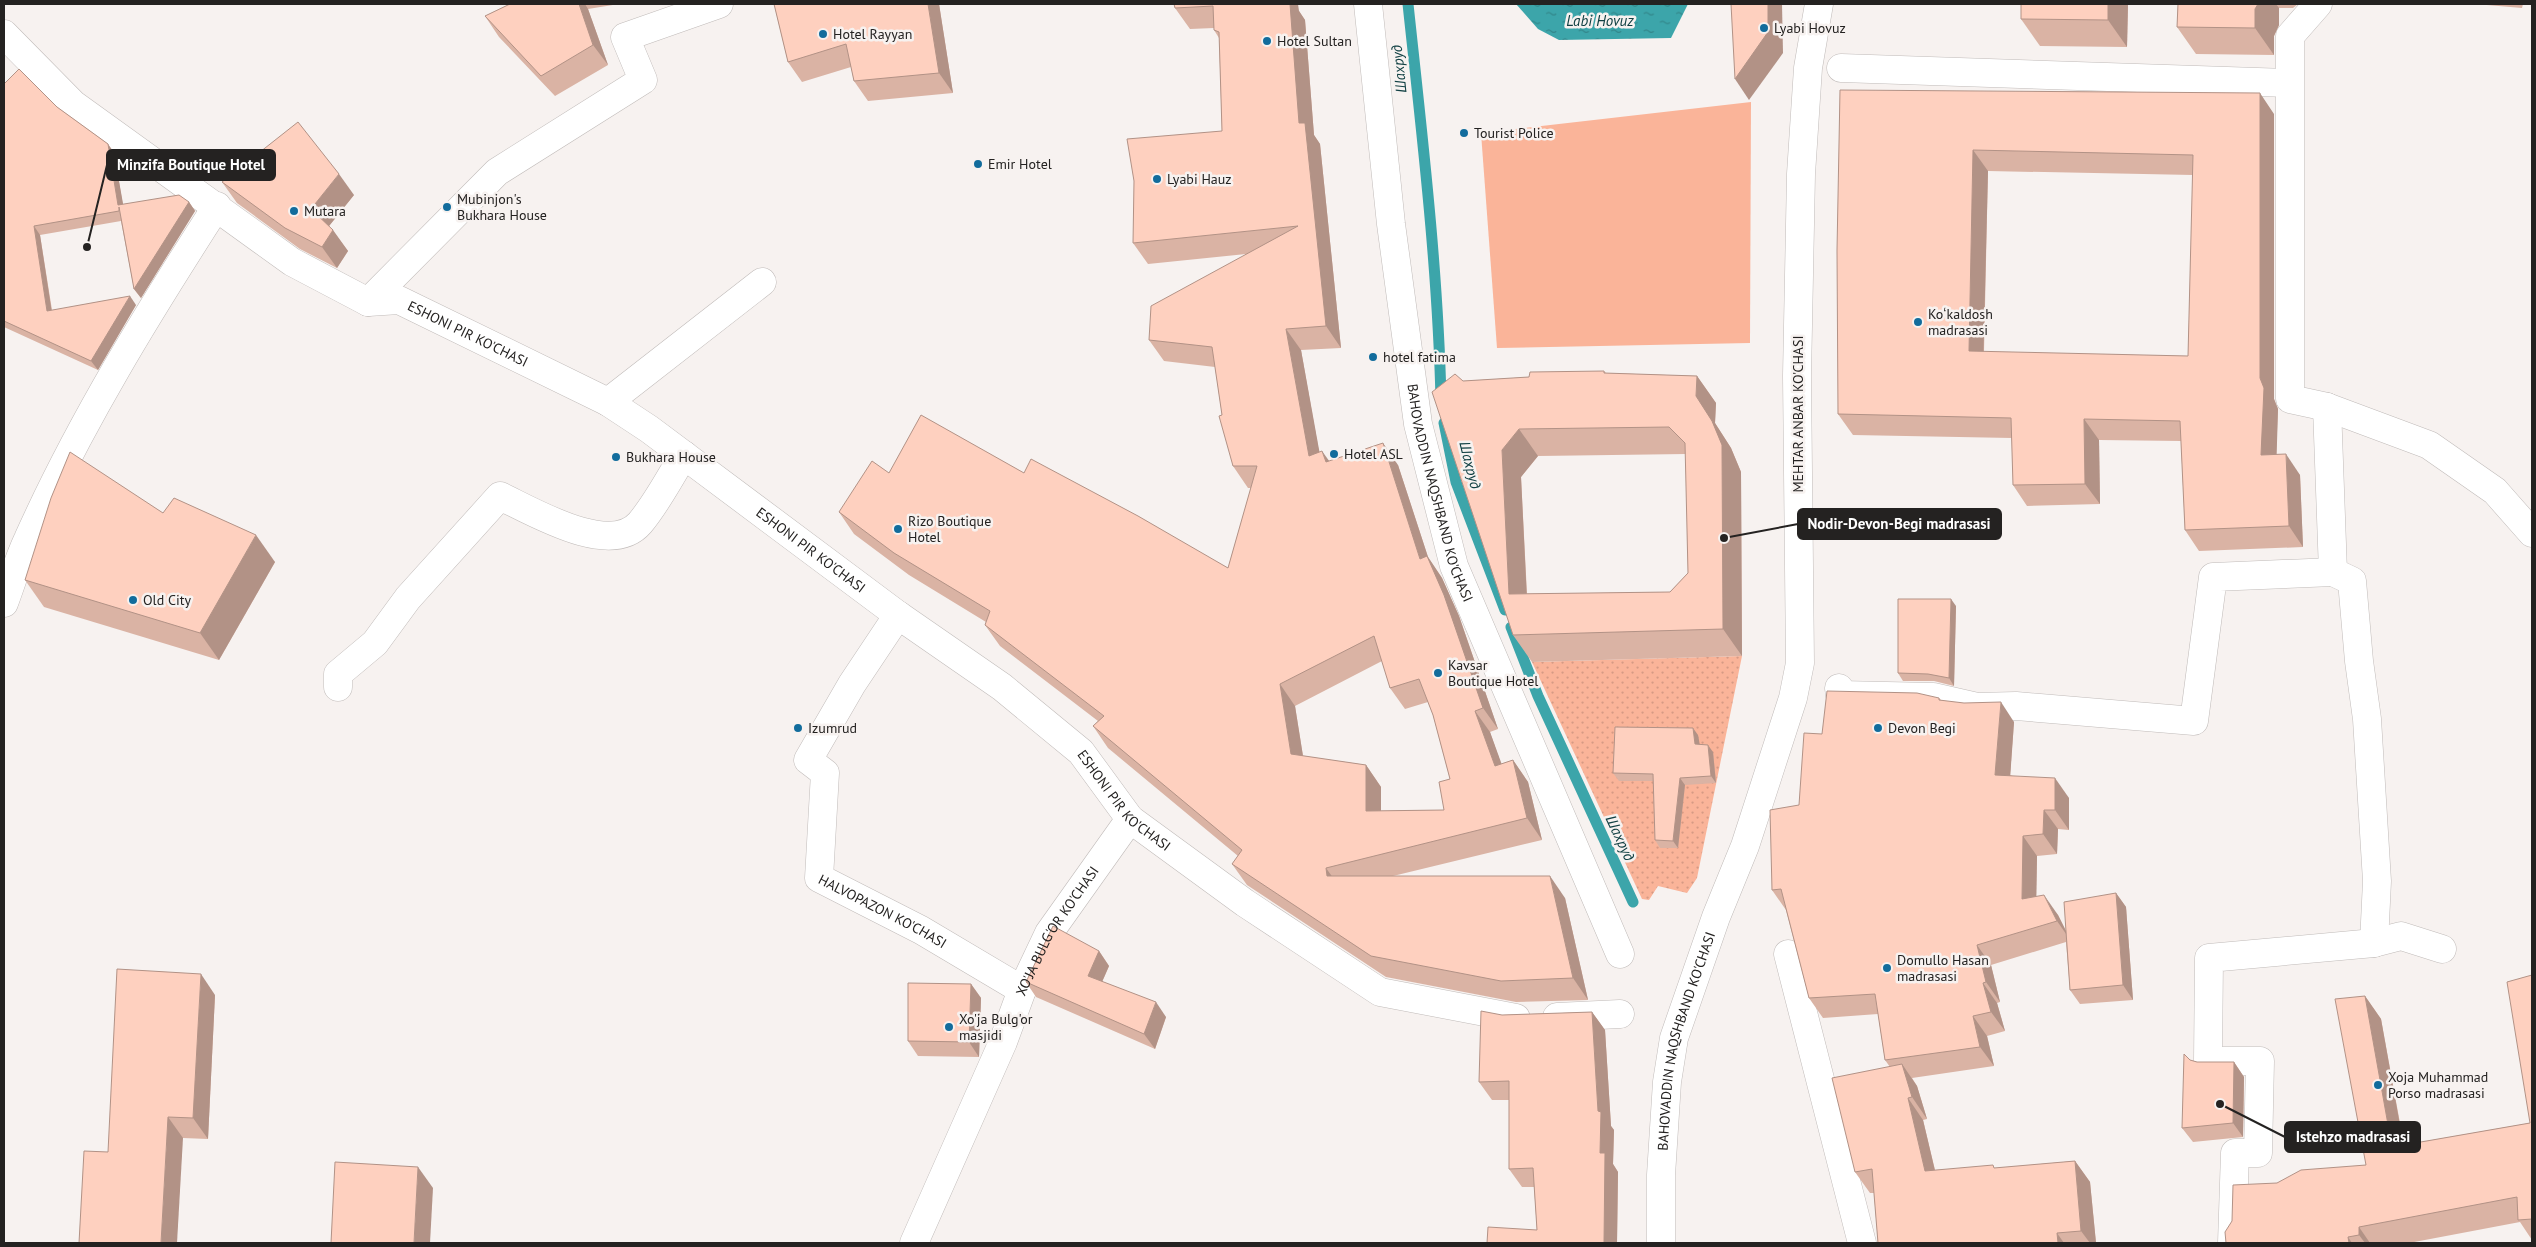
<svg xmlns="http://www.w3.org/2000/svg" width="2536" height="1247" font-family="'PT Sans',sans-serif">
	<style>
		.grass { fill: url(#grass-dots) }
		.green { fill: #fab499 }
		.water { fill: url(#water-ripples) }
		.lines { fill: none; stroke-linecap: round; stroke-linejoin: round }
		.stream { stroke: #3ca5aa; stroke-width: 11 }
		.street-casing { stroke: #c0bbb9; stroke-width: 29 }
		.secondary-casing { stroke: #c0bbb9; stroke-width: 29 }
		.street { stroke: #fff; stroke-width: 28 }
		.secondary { stroke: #fff; stroke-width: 28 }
		.wall { fill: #dab3a4; fill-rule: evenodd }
		.shaded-wall { fill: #b29286 }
		.building { fill: #fed0bf; stroke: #b29286; fill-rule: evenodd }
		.poi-dot { fill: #126c9c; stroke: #f7f2f0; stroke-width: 2 }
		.labels { text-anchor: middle; stroke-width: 5; stroke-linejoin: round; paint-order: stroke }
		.poi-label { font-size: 14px; fill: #242221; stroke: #f7f2f0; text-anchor: start }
		.street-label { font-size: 14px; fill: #242221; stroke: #f7f2f0 }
		.water-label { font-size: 15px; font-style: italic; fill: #114043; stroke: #f7f2f0 }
		.leader { fill: none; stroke: #242221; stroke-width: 2 }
		.callout-dot { fill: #242221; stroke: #f7f2f0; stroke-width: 2 }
		.callout { fill: #242221; stroke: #242221; stroke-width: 2 }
		.callout-label { font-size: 15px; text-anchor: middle; font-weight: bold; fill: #fff }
	</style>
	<defs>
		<pattern id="grass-dots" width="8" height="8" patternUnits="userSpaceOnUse" patternTransform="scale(1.25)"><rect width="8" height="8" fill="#fab499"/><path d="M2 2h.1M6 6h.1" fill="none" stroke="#d69a84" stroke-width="1.8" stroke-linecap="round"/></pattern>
		<pattern id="water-ripples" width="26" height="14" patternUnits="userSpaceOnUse" patternTransform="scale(1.25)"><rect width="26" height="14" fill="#3ca5aa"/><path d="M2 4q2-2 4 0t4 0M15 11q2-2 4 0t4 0" fill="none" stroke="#32868a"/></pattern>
	</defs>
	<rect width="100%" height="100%" fill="#f7f2f0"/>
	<!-- grass -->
	<path class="grass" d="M1742,656L1697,878L1687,893L1658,886L1649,900L1642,899L1532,662Z"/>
	<!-- green -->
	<path class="green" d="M1751,102L1750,343L1497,348L1481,133Z"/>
	<!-- water -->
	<path class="water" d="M1516,4H1688L1671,38L1559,40L1538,29Z"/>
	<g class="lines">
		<!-- stream -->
		<g class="stream">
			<path d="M1408,4C1422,135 1438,268 1441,400"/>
			<path d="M1444,423L1456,482L1505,610"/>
			<path d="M1511,627L1538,696L1633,902"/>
		</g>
		<!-- street casing -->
		<g class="street-casing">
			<g id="street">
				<path id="s1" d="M1368,4L1391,224L1418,424L1454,566L1620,954"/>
				<path d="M2318,4L2290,36V399L2327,407L2429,445L2495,491L2532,533"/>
				<path id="s2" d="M4,34L73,104L292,262L368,302L399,300L608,402L649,429L898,615L1002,687L1081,752L1130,819L1245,903L1380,992L1516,1018"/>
				<path d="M1841,68L2289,83"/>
				<path d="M368,302L497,172L643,80L625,37L719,4"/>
				<path d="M608,402L762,282"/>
				<path d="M2333,572L2352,581L2359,661L2367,719L2377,881L2374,943L2401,936L2442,949"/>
				<path d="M4,603C12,582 18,560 28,539C80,423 148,313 217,206"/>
				<path id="s3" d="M898,615L852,684L808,760L825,773L819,878L921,930L1022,990"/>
				<path d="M338,687V674L375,643L408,598L500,496C532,511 610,558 640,523C657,503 670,477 684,455"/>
				<path d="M1839,688L1840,695L1933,697L1977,707L2016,706L2194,721L2213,577L2333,572L2327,407"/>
				<path d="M1788,954L1862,1243"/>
				<path d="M1557,1017L1620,1014"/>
				<path id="s4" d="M914,1243L1003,1042L1022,990L1049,933L1130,819"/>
				<path d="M2232,1243L2235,1153H2258L2260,1061H2208L2209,958L2374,943"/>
			</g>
		</g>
		<!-- secondary casing -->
		<g class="secondary-casing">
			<g id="secondary">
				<path id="s5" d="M1661,1243V1175L1667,1082L1674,1038L1716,917L1745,846L1793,698L1800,663L1797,376L1801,174L1808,68L1819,4"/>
			</g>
		</g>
		<!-- street -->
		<use href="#street" class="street"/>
		<!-- secondary -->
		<use href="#secondary" class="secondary"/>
	</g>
	<!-- wall -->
	<g class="wall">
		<path d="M510,4H619L588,9L608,65L555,96L499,37L485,16Z"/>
		<path d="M774,4H939L953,93L868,101L854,81L851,67L802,82L788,62Z"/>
		<path d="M1174,4L1299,11L1305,20L1314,135L1320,144L1341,348L1301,350L1319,452L1329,461L1398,465L1428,557L1442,578L1459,616L1498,729L1490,732L1501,764L1513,760L1528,782L1542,840L1393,876L1565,898L1588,1000L1516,1002L1386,977L1247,885L1232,864L1238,856L1108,748L1093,726L1098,721L1000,646L985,625L986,622L909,575L854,534L839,512L889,473H1024L1228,568L1251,488H1248L1233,466L1222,415L1215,367L1164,361L1149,340L1246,254L1148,264L1133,243L1222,131L1219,38L1214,30V28L1190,29L1175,8ZM1382,661L1390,688L1405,709L1428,702L1433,715L1450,779L1444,810L1381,811V787L1366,765L1303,756L1295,706Z"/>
		<path d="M2128,4L2127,47L2040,46L2021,19Z"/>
		<path d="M2178,4H2298L2293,8H2279V25L2274,36V55L2196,54L2177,27Z"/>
		<path d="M2475,4H2523L2522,8Z"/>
		<path d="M4,84L57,107L108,144L114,153L123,205L189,202L195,211L141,298L134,289L121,221L40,235L52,310L136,305L98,370L4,327Z"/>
		<path d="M1840,90L2274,114V399L2278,409L2276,455L2300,475L2303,547L2199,551L2185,530L2181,441L2099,440L2100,504L2027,506L2013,485L2012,438L1853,435L1838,414ZM1988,171L2193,175L2188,356L1984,352Z"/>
		<path d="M222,182L354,195L329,226L348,251L337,268L300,249L237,203Z"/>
		<path d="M1604,371L1606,373L1697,376L1716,403L1715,423L1731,448L1741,472L1742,656L1532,662L1513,635L1463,381L1529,377ZM1686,454L1688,573L1670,592L1527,594L1521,477L1538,456Z"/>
		<path d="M163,513L275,562L219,660L44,607L25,580Z"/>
		<path d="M1956,606L1954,686L1934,681H1903L1898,673Z"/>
		<path d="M1939,698L1941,700L2014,722L2010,775L2069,798V830L2058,829L2057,854L2037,856L2036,897L2058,915L2066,931L2116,893L2126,907L2133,1000L2080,1004L2070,990L2066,942L1991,965L2000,1002L1997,1003L2005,1031L1987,1036L1994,1066L1912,1078L1917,1086L1927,1119L1923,1120L1935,1170L1996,1168L2075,1161L2090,1182L2096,1243H1878L1874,1193H1870L1855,1172L1890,1067L1885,1060L1878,1014L1823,1018L1809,998L1786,910L1772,890L1822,734Z"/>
		<path d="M1698,735L1699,744L1713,752L1716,783L1685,785L1678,848H1660L1655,840L1653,781H1619L1613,773Z"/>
		<path d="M1099,951L1109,966L1102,982L1166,1017L1155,1049L1036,997L1026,982Z"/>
		<path d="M2532,975V1240L2520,1222L2409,1243H2226L2277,1183L2366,1165L2365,996L2381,1019L2404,1145L2530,1123Z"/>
		<path d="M971,984L981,998L979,1057L918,1056L908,1041Z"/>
		<path d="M215,995L208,1139L183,1138L108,1152Z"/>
		<path d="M1592,1012L1605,1030L1611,1126L1614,1130L1613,1164L1618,1172L1617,1243H1487L1537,1230L1534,1187H1522L1509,1169V1100H1492L1479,1082L1502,1015Z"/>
		<path d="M2190,1060L2197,1062H2234L2244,1077L2243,1137L2193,1142L2182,1128Z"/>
	</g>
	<!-- shaded-wall -->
	<g class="shaded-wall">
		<path d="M579,4H585L588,9L608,65L593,45Z"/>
		<path d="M928,4H939L953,93L939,73Z"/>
		<path d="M1287,4H1298L1299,11L1305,20L1314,135L1320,144L1341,348L1326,326L1299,123Z"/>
		<path d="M1768,4H1782L1783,53L1749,100L1735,79Z"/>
		<path d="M2108,4H2128L2127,47L2108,20Z"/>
		<path d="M2258,4H2276L2279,8V25L2274,36V55L2255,28V9Z"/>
		<path d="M2260,93L2274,114V399L2278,409L2276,476L2261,455L2260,378Z"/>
		<path d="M108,144L114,153L125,215L118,205Z"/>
		<path d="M1973,150L1988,171L1983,372L1969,351Z"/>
		<path d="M339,174L354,195L325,231L311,209Z"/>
		<path d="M189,202L195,211L141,298L134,289Z"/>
		<path d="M34,226L40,235L53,320L47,311Z"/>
		<path d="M333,230L348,251L337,268L322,247Z"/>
		<path d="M130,296L136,305L98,370L91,361Z"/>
		<path d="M1286,329L1301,350L1324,477L1309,456Z"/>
		<path d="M1697,376L1716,403L1715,423L1731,448L1741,472L1742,656L1723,629L1696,396Z"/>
		<path d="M2084,419L2099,440L2100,504L2085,484Z"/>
		<path d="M1519,429L1538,456L1521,477L1528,621L1509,594L1502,450Z"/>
		<path d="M1383,443L1398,465L1428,557L1442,578L1459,616L1498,729L1483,708L1420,559Z"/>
		<path d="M1322,451L1337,472L1326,462Z"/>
		<path d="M2286,454L2300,475L2303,547L2289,526Z"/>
		<path d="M256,535L275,562L219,660L200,633Z"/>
		<path d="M1951,599L1956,606L1954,686L1949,678Z"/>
		<path d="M1280,684L1295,706L1306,775L1291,754Z"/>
		<path d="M2001,702L2014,722L2009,794L1995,775Z"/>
		<path d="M1475,711L1490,732L1510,787L1495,766Z"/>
		<path d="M1693,728L1698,735L1701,751L1695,744Z"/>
		<path d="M1708,745L1713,752L1716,783L1711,776Z"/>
		<path d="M1513,760L1528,782L1542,840L1527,818Z"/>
		<path d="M1366,765L1381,787V833L1366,811Z"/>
		<path d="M1680,778L1685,785L1678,848L1673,841Z"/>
		<path d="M2055,778L2069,798V830L2055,810Z"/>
		<path d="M2044,810L2058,829L2057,854L2043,834Z"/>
		<path d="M2023,836L2037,856L2036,919L2022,899Z"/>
		<path d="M1326,868L1341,889L1327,876Z"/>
		<path d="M1550,876L1565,898L1588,1000L1573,978Z"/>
		<path d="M2116,893L2126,907L2133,1000L2123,985Z"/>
		<path d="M2044,895L2058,915L2071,941L2057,921Z"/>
		<path d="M1977,945L1991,965L2000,1002L1986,982Z"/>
		<path d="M1099,951L1109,966L1098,991L1088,976Z"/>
		<path d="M201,974L215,995L208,1139L193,1118Z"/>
		<path d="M1983,983L1997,1003L2005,1031L1991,1012Z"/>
		<path d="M971,984L981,998L979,1057L969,1042Z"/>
		<path d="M2365,996L2381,1019L2408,1170L2392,1147Z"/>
		<path d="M1156,1002L1166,1017L1155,1049L1144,1034Z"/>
		<path d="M1592,1012L1605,1030L1611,1126L1614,1130L1613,1164L1618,1172L1617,1243H1604L1598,1111Z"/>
		<path d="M1973,1016L1987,1036L1994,1066L1980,1047Z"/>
		<path d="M2234,1062L2244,1077L2243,1137L2233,1123Z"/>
		<path d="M1902,1064L1917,1086L1927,1119L1912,1097Z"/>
		<path d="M1908,1098L1923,1120L1940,1192L1925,1171Z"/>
		<path d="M168,1117L183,1138L177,1243H161Z"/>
		<path d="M2075,1161L2090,1182L2096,1243H2090L2081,1231Z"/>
		<path d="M418,1167L433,1188L430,1243H414Z"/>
		<path d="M2359,1227L2370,1243H2365L2359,1235Z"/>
		<path d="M2057,1233L2064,1243H2058Z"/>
		<path d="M2348,1237L2352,1243H2349Z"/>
	</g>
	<!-- building -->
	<g class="building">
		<path d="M510,4H579L593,45L541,76L485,16Z"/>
		<path d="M774,4H928L939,73L854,81L846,44L788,62Z"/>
		<path d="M1174,4H1290L1299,123H1305L1326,326L1286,329L1309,456L1322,451L1326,462L1383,443L1420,559L1427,556L1444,595L1483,708L1475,711L1495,766L1513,760L1527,818L1326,868L1327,876H1550L1573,978L1501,981L1371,956L1232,864L1242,850L1093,726L1104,716L985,625L990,611L894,553L839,512L872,461L889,473L921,415L1024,473L1031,459L1138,516L1228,568L1257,466H1233L1219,416L1222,415L1212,347L1149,340L1151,306L1298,226L1133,243L1134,181L1127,139L1222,131L1219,32L1214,30L1213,6L1175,8ZM1374,636L1390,688L1419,679L1433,715L1450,779L1439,782L1444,810L1366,811V765L1291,754L1280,684Z"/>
		<path d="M1731,4H1768V32L1735,79Z"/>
		<path d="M2021,4H2108V20L2021,19Z"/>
		<path d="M2178,4H2258L2255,9V28L2177,27Z"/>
		<path d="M19,69L57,107L108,144L118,205L179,195L189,202L134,289L119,207V211L34,226L47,311L130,296L91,361L4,321V84Z"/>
		<path d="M1840,90L2260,93V378L2264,388L2261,455L2286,454L2289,526L2185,530L2180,421L2084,419L2085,484L2013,485L2011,418L1838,414L1837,250ZM1973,150L2193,155L2188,356L1969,351Z"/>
		<path d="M298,122L339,174L311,209L333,230L322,247L285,228L222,182Z"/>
		<path d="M1604,371V373L1697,376L1696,396L1712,421L1722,445L1723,629L1513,635L1432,392L1455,374L1463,381L1529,377L1530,372ZM1669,427L1685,443L1688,573L1670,592L1509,594L1502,450L1519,429Z"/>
		<path d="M70,452L163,513L174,498L256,535L200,633L25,580L51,498Z"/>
		<path d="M1898,599H1951L1949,678L1928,674L1898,673Z"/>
		<path d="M1827,691L1917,693L1939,698V700L1964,703L2001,702L1995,775L2055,778V810H2044L2043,834L2023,836L2022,899L2044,895L2057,921L1977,945L1986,982L1983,983L1991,1012L1973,1016L1980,1047L1885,1060L1875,994L1809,998L1781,889L1772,890L1770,810L1799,805L1804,733L1822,734Z"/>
		<path d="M1615,727L1693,728L1695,744L1708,745L1711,776L1680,778L1673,841L1655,840L1653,774L1613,773Z"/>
		<path d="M2116,893L2123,985L2070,990L2064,902Z"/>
		<path d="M1053,926L1099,951L1088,976L1156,1002L1144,1034L1026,982Z"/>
		<path d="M117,969L201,974L193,1118L168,1117L161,1243H79L84,1151L108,1152Z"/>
		<path d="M2532,975V1219L2518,1220L2517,1197L2359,1227V1235L2348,1237L2349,1243H2226L2225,1232L2232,1221L2233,1185L2277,1183L2301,1170L2366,1165L2335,999L2365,996L2392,1147L2530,1123L2507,982Z"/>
		<path d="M908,983L971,984L969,1042L908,1041Z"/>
		<path d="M1481,1011L1502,1015L1592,1012L1598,1111L1601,1112L1600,1153H1605L1604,1243H1487L1488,1227L1537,1230L1533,1168L1509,1169V1081L1479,1082Z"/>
		<path d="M2184,1054L2190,1060L2197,1062H2234L2233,1123L2182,1128Z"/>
		<path d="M1902,1064L1912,1097L1908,1098L1925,1171L1993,1165L1994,1168L2075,1161L2081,1231L2057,1233L2058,1243H1878L1872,1169L1855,1172L1832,1078Z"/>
		<path d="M335,1162L418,1167L414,1243H331Z"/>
	</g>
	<!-- markers -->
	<g class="poi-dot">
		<circle cx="1764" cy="28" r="5"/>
		<circle cx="823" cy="34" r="5"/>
		<circle cx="1267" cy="41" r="5"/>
		<circle cx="1464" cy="133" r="5"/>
		<circle cx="978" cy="164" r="5"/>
		<circle cx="1157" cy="179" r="5"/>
		<circle cx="447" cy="207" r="5"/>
		<circle cx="294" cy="211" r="5"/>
		<circle cx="1918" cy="322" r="5"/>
		<circle cx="1373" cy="357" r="5"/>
		<circle cx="1334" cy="454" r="5"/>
		<circle cx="616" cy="457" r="5"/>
		<circle cx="898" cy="529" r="5"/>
		<circle cx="133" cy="600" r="5"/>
		<circle cx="1438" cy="673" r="5"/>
		<circle cx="798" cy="728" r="5"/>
		<circle cx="1878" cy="728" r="5"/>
		<circle cx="1887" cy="968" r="5"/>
		<circle cx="949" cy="1027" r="5"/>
		<circle cx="2378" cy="1085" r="5"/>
	</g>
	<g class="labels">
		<!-- poi labels -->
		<g class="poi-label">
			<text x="1774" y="33">Lyabi Hovuz</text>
			<text x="833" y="39">Hotel Rayyan</text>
			<text x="1277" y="46">Hotel Sultan</text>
			<text x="1474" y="138">Tourist Police</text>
			<text x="988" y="169">Emir Hotel</text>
			<text x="1167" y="184">Lyabi Hauz</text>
			<text x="457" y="204">Mubinjon's<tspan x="457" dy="16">Bukhara House</tspan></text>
			<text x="304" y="216">Mutara</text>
			<text x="1928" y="319">Koʻkaldosh<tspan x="1928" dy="16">madrasasi</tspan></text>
			<text x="1383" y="362">hotel fatima</text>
			<text x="1344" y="459">Hotel ASL</text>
			<text x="626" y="462">Bukhara House</text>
			<text x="908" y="526">Rizo Boutique<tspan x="908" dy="16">Hotel</tspan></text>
			<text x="143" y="605">Old City</text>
			<text x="1448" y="670">Kavsar<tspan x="1448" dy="16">Boutique Hotel</tspan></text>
			<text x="808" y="733">Izumrud</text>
			<text x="1888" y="733">Devon Begi</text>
			<text x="1897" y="965">Domullo Hasan<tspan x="1897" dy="16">madrasasi</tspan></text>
			<text x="959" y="1024">Xo'ja Bulg'or<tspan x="959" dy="16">masjidi</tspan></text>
			<text x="2388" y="1082">Xoja Muhammad<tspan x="2388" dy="16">Porso madrasasi</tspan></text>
		</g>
		<!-- street labels -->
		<g class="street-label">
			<text dy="5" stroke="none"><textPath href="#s2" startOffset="562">ESHONI PIR KO'CHASI</textPath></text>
			<text transform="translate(1798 414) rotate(-90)" y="5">MEHTAR ANBAR KO'CHASI</text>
			<text dy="5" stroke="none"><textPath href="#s1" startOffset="495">BAHOVADDIN NAQSHBAND KO'CHASI</textPath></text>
			<text dy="5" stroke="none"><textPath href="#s2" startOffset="969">ESHONI PIR KO'CHASI</textPath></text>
			<text dy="5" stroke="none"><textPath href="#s2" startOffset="1372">ESHONI PIR KO'CHASI</textPath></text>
			<text dy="5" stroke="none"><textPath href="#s3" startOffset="369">HALVOPAZON KO'CHASI</textPath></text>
			<text dy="5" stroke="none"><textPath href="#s4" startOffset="344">XO'JA BULG'OR KO'CHASI</textPath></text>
			<text dy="5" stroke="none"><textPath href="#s5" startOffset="205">BAHOVADDIN NAQSHBAND KO'CHASI</textPath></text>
		</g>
		<!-- water labels -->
		<g class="water-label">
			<text x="1600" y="26">Labi Hovuz</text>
			<text transform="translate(1399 69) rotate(-96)" y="5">Шахруд</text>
			<text transform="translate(1470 465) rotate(76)" y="5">Шахруд</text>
			<text transform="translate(1620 838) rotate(65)" y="5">Шахруд</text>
		</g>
	</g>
	<!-- callouts -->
	<path class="leader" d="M87 247L107 165M1724 538L1798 524M2220 1104L2285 1137"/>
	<g class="callout-dot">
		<circle cx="87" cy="247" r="5"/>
		<circle cx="1724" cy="538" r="5"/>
		<circle cx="2220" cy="1104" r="5"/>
	</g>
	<g class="callout">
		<rect x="107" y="150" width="168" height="30" rx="5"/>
		<rect x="1798" y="509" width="203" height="30" rx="5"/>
		<rect x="2285" y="1122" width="135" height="30" rx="5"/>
	</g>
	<g class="callout-label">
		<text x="191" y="170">Minzifa Boutique Hotel</text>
		<text x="1899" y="529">Nodir-Devon-Begi madrasasi</text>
		<text x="2353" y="1142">Istehzo madrasasi</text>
	</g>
	<!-- border -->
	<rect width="2536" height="1247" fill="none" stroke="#242221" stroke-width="10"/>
</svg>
